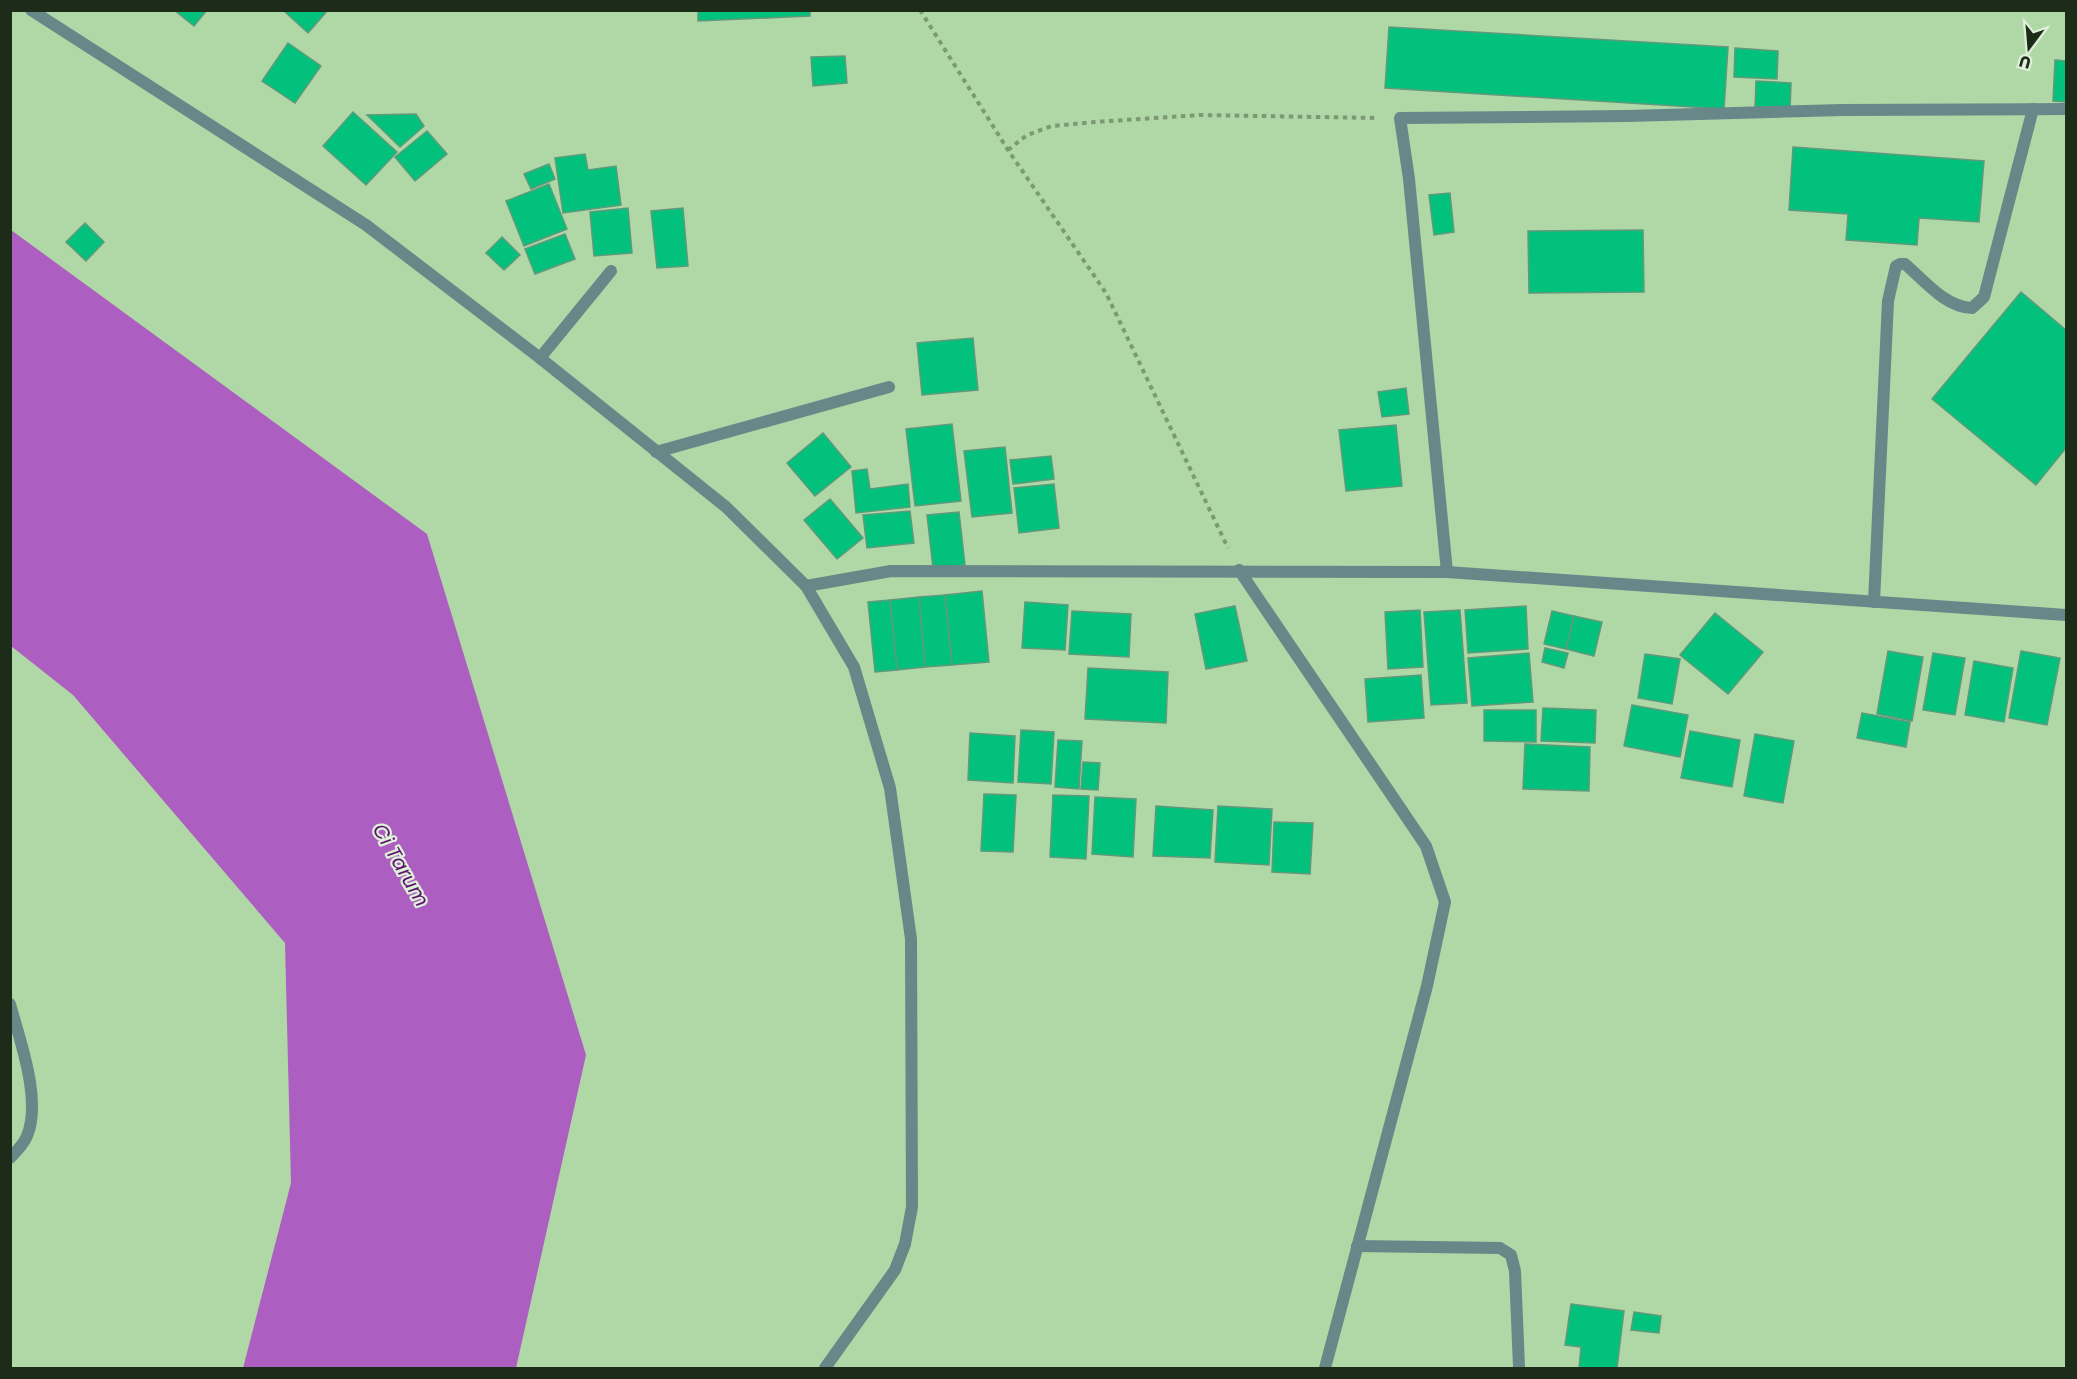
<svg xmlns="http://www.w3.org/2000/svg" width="2077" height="1379" font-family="Poppins,sans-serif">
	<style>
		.water { fill: #ad5fc1 }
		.building { fill: #02c17d; stroke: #609a7a; stroke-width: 1.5 }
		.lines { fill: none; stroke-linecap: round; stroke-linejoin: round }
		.path { stroke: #7b9973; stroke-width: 4; stroke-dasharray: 4.5 4.5; stroke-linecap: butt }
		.lane { stroke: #688789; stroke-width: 12 }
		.street { stroke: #688789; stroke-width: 12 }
		.labels { text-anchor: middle; stroke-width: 4.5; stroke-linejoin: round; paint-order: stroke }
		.water-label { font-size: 20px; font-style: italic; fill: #5d116e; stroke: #def1d8 }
	</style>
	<rect width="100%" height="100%" fill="#b0d7a6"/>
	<!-- water -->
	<path class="water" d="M11,230L427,534L586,1055L516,1368H243L291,1183L285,943L73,695L11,646Z"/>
	<!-- building -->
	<g class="building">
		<path d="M174,10H207L194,26Z"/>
		<path d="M283,10H328L308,33Z"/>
		<path d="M698,10H810V16L698,21Z"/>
		<path d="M1389,27L1728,47L1724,109L1385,88Z"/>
		<path d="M288,43L321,66L295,103L262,81Z"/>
		<path d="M1735,48L1778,51L1777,79L1734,77Z"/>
		<path d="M845,56L847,83L813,86L811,57Z"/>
		<path d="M2055,60L2066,61V102L2053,101Z"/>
		<path d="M1756,81L1791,83L1790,110L1755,108Z"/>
		<path d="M353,112L397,152L366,185L323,146Z"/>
		<path d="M416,114L424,126L400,147L367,115Z"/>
		<path d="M427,131L447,154L415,181L395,157Z"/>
		<path d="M1793,147L1984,161L1979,222L1919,218L1917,245L1846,240L1848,214L1789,210Z"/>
		<path d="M585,154L588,170L616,166L621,205L563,213L555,158Z"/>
		<path d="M549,164L555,179L531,189L524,174Z"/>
		<path d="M549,184L567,229L524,246L506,201Z"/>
		<path d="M1450,193L1454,232L1434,235L1429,195Z"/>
		<path d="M628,208L632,253L594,256L590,212Z"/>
		<path d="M683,208L688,266L657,268L651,211Z"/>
		<path d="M85,223L104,242L86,261L66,242Z"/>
		<path d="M1643,230L1644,292L1529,293L1528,231Z"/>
		<path d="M565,234L575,259L535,274L525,249Z"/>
		<path d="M502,237L520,255L504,270L486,253Z"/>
		<path d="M2021,292L2066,330V448L2036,485L1932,399Z"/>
		<path d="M973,338L978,390L922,395L917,343Z"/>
		<path d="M1406,388L1409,414L1382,417L1378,392Z"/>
		<path d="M952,424L961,501L915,506L906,429Z"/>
		<path d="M1396,425L1402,486L1346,491L1339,430Z"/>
		<path d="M823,433L851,467L815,496L787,463Z"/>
		<path d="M1005,447L1012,513L972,517L964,451Z"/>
		<path d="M1051,456L1054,479L1013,484L1010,460Z"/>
		<path d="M867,469L870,489L908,484L910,507L856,513L852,471Z"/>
		<path d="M1054,484L1059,528L1019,533L1014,488Z"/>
		<path d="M830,499L863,538L837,559L804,520Z"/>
		<path d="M910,511L914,543L867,548L863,515Z"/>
		<path d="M959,512L965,565L933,568L927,515Z"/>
		<path d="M982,591L989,662L952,665L945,595Z"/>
		<path d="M945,595L952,665L925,667L919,597Z"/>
		<path d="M919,597L925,667L897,670L890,600Z"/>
		<path d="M890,600L897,670L875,672L868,602Z"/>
		<path d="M1025,602L1068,605L1065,650L1022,648Z"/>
		<path d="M1235,606L1247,661L1206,669L1195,614Z"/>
		<path d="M1526,606L1528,649L1468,653L1465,610Z"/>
		<path d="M1420,610L1423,667L1388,669L1385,612Z"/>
		<path d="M1460,610L1467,703L1431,705L1424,612Z"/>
		<path d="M1072,611L1131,614L1129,657L1069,654Z"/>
		<path d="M1552,611L1574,616L1566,649L1544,644Z"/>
		<path d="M1715,613L1763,652L1728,694L1680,655Z"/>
		<path d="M1574,616L1602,622L1594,656L1566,649Z"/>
		<path d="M1545,648L1568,653L1564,668L1542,662Z"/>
		<path d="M1888,651L1923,657L1912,721L1877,714Z"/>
		<path d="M2021,651L2060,658L2047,725L2009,718Z"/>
		<path d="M1529,653L1533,702L1472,706L1468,658Z"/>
		<path d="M1933,653L1965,658L1955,715L1923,710Z"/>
		<path d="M1645,654L1680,659L1672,704L1638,698Z"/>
		<path d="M1974,661L2013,668L2004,722L1965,715Z"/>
		<path d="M1088,668L1168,672L1166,723L1085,719Z"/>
		<path d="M1421,675L1424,718L1368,722L1365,679Z"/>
		<path d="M1632,705L1688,715L1680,757L1624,746Z"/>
		<path d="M1543,708L1596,710L1595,743L1541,741Z"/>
		<path d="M1484,710H1536V742L1484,741Z"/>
		<path d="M1862,713L1910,722L1906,747L1857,738Z"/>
		<path d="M1021,730L1054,732L1051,784L1018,782Z"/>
		<path d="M1690,731L1740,740L1732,787L1681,778Z"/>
		<path d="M970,733L1015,736L1013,783L968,780Z"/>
		<path d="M1755,734L1794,741L1783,803L1744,796Z"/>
		<path d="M1058,740L1082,741L1079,789L1055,787Z"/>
		<path d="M1525,744L1590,747L1589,791L1523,789Z"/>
		<path d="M1083,762L1100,763L1098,790L1081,789Z"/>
		<path d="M984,794L1016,795L1013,852L981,851Z"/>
		<path d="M1053,795L1089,796L1086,859L1050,857Z"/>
		<path d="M1095,797L1136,799L1133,857L1092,854Z"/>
		<path d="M1156,806L1213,810L1210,858L1153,856Z"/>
		<path d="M1218,806L1272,809L1269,865L1215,862Z"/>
		<path d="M1274,822L1313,823L1310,874L1272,872Z"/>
		<path d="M1571,1304L1624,1311L1617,1368H1579L1581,1347L1565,1345Z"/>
		<path d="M1634,1312L1661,1316L1659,1333L1631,1330Z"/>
	</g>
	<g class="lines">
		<!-- path -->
		<g class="path">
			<path d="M920,10L1008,150L1106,293L1228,548"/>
			<path d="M1008,150L1027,135L1052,126L1095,122L1200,115L1378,118"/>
		</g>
		<!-- lane -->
		<g class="lane">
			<path d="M656,452L889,387"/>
			<path d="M1874,602L1888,301L1896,266L1900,264H1905C1925,281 1945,307 1972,308L1984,297L2033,109"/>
			<path d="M1357,1246L1500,1248L1511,1255L1515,1271L1519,1367"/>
		</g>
		<!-- street -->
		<g class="street">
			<path d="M31,10L366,225L540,358L726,507L806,586L854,667L890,788L911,939L912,1207L905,1244L895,1270L825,1368"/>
			<path d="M540,358L611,271"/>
			<path d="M1239,570L1426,846L1445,902L1427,986L1325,1368"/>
			<path d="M1447,572L1409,179L1400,118L1627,116L1842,110L2066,109"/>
			<path d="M806,586L891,571L1447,572L2066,615"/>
			<path d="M10,1004C20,1041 42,1100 27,1136C24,1144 16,1152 10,1158"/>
		</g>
	</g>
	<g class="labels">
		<!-- water labels -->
		<g class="water-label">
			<text transform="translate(401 865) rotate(60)" y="7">Ci Tarum</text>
		</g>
	</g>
	<!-- border -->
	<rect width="2077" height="1379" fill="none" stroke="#1d2b19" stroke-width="24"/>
	<!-- north arrow -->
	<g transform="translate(2029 48) rotate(196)" stroke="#def1d8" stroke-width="4.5" paint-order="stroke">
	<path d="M0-4.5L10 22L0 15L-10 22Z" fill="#1d2b19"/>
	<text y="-9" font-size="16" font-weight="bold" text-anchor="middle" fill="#1d2b19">U</text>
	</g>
</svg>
